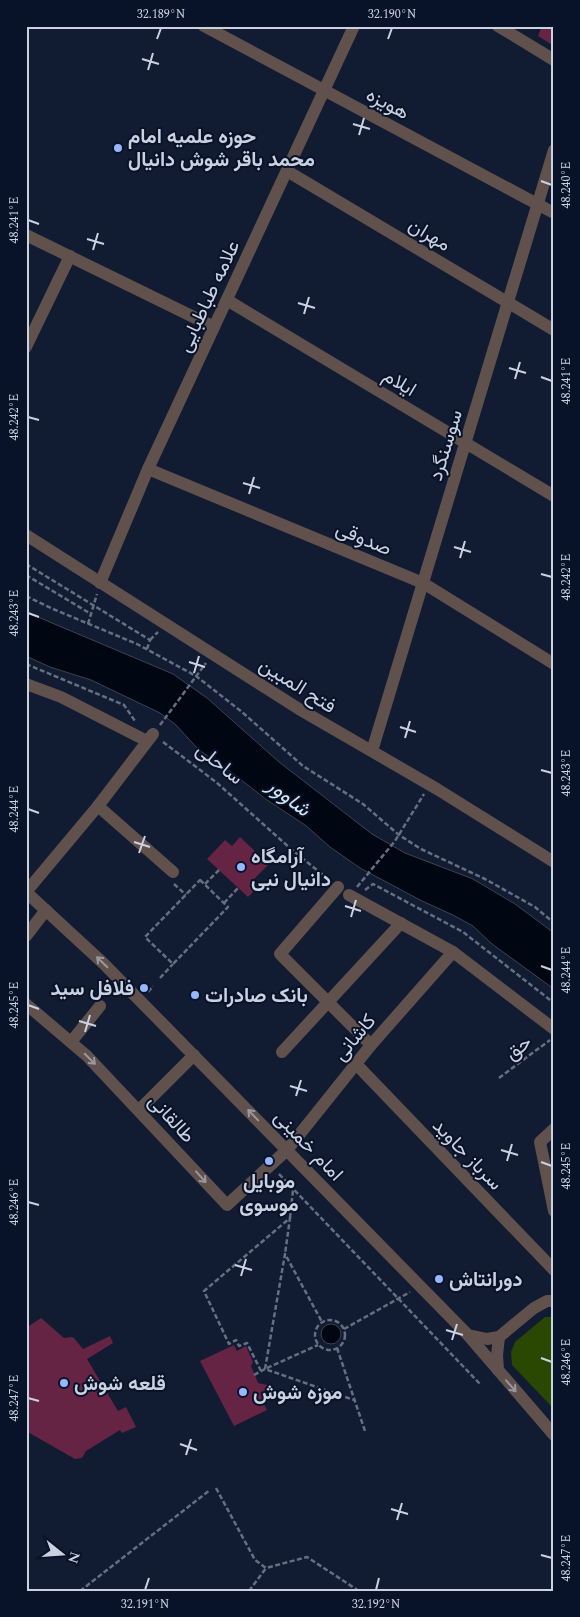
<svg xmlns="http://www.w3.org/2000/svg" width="580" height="1617" font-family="Spectral,Vazirmatn,serif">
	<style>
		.green { fill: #2a4802 }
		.water { fill: #000612; stroke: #3d4350 }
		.building { fill: #652443 }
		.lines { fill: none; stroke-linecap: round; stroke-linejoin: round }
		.path { stroke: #666f82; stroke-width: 2.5; stroke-dasharray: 5 2.5; stroke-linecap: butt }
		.minor { stroke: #60514d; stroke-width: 12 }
		.oneway { stroke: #9a989f }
		.ticks { fill: none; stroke: #cad2e2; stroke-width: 2 }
		.poi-dot { fill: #96b6fd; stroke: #081228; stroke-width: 2 }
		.labels { text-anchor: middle; stroke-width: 4; stroke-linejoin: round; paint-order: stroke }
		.street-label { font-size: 20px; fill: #cad2e2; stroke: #081228 }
		.poi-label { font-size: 20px; font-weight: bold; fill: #cad2e2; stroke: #081228; text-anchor: start }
		.water-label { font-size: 21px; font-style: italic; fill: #d5e7f4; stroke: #081228 }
		.neatline { fill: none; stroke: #cad2e2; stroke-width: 2 }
		.ticks-label { font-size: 12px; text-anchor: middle; fill: #cad2e2 }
	</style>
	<rect width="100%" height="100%" fill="#111b32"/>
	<!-- green -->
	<path class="green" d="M545,1317H554V1409L512,1365L511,1352L515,1342Z"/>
	<!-- water -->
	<g class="water">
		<path d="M26,612L173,674L207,698L279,762L372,834L405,853L473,879L515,904L554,933V989L492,944L473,926L453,915L422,901L360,868L330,847L305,825L267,800L231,772L199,750L176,725L160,713L91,680L50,667L26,656Z"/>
		<circle cx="331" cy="1334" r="10"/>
	</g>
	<!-- building -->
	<g class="building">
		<path d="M542,26H554V46L538,36Z"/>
		<path d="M240,837L269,864L254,879L260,885L248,897L207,859L225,840L232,846Z"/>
		<path d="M41,1318L64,1338L73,1337L83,1349L110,1336L113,1343L87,1359L118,1411L126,1407L136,1427L122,1433L120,1430L86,1451L82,1458L75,1459L26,1431V1328Z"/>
		<path d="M234,1345L237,1351L246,1346L253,1362L251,1366L258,1383L267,1385L274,1398L264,1404L267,1410L234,1426L200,1361Z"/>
	</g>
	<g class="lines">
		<!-- path -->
		<g class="path">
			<path d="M26,564L150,640L147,649"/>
			<path d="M26,575L91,614"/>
			<path d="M26,596L53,609L137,644L196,676L242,712L303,766L363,804L399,835L421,849L485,879L535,907L554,923"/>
			<path d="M88,624L97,594"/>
			<path d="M150,640L158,632"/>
			<path d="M26,664L124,705L135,721"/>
			<path d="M160,725L206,663"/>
			<path d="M163,742L216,782L291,849L328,879"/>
			<path d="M200,880L228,907L173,964L145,937Z"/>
			<path d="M174,884L186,895"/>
			<path d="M205,884L219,870"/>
			<path d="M357,887L395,841L424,794"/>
			<path d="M365,890L373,884L463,932L554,1003"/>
			<path d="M224,903L238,888"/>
			<path d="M160,978L173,964"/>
			<path d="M148,992L153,986"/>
			<path d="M499,1078L550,1040"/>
			<path d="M279,1174L480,1384"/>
			<path d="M290,1218L293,1190"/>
			<circle cx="330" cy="1335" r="15"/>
			<path d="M344,1329L410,1292"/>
			<path d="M337,1348L365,1431"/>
			<path d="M267,1368L318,1345"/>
			<path d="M265,1369L285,1254L322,1322"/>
			<path d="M261,1371L247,1343L239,1346L236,1340L229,1344L204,1291L290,1218L285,1254"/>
			<path d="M254,1375L265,1369L354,1400"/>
			<path d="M216,1488L255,1560L266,1568L307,1557L359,1591"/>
			<path d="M80,1591L210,1490"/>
			<path d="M249,1591L266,1568"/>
		</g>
		<!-- minor -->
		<g class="minor">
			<path d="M204,26L554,213"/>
			<path d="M498,26L554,60"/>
			<path d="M287,171L554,330"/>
			<path d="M26,235L214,327"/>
			<path d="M227,300L554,496"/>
			<path d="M26,347L70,256"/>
			<path d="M148,469L423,583L554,664"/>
			<path d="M26,535L299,709L437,789L554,862"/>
			<path d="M100,583L148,469L354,26"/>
			<path d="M26,684L61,697L147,741"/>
			<path d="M153,734L98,806L26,892L103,963L468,1335L554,1435"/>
			<path d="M372,751L554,150"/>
			<path d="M98,806L173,872"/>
			<path d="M338,887L280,954L371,1045"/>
			<path d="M349,895L453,952L554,1029"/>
			<path d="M26,936L46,910"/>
			<path d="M26,1004L87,1056L227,1205L287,1150L371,1045L453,952"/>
			<path d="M71,1042L100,1006"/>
			<path d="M282,1052L401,923"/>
			<path d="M356,1064L554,1270"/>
			<path d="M139,1110L194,1055"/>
			<path d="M554,1129L540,1142L554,1211"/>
			<path d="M468,1335L487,1339L499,1337L534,1308L547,1301H554"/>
			<path d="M498,1370L497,1355L499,1337"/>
		</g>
	</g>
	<!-- one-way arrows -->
	<defs><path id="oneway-shaft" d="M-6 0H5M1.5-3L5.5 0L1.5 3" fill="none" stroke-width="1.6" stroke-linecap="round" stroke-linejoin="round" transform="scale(1.25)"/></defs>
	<g class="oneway">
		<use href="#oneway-shaft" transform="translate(102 962) rotate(-136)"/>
		<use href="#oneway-shaft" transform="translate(90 1059) rotate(45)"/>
		<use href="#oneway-shaft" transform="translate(253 1115) rotate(-134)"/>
		<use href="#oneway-shaft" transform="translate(201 1177) rotate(48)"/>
		<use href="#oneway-shaft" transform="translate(511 1386) rotate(49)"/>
	</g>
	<!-- ticks -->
	<path class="ticks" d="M157,39L161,28M388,39L392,28M142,59L159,64M148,70L153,53M353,124L370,129M359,135L364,118M541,181L552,185M28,220L39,224M87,239L104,244M93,250L98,233M298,303L315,308M304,314L309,297M509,368L526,373M541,377L552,381M515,379L520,362M28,417L39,420M243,483L260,488M249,494L254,477M454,547L471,552M460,558L465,541M541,574L552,577M28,613L39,617M189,662L205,667M194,673L199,656M400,727L416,732M405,738L410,721M541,770L552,773M28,809L39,813M134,842L150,847M139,853L145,836M345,906L361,911M351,917L356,900M541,966L552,970M28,1005L39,1009M79,1021L96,1026M85,1032L90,1015M290,1086L307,1091M296,1096L301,1080M501,1150L518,1155M507,1161L512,1144M541,1162L552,1166M28,1202L39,1205M235,1265L252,1270M241,1276L246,1259M446,1330L463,1335M452,1340L457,1324M541,1358L552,1362M28,1398L39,1401M180,1444L197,1450M186,1455L191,1439M391,1509L408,1514M397,1520L402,1503M541,1555L552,1558M145,1590L149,1578M376,1590L379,1578"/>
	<!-- markers -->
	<g class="poi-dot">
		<circle cx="118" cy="148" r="5"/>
		<circle cx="241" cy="867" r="5"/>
		<circle cx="144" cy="988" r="5"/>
		<circle cx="195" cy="995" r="5"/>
		<circle cx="269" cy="1161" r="5"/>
		<circle cx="439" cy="1279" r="5"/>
		<circle cx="64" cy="1383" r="5"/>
		<circle cx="243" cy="1392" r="5"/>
	</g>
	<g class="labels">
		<!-- street labels -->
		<g class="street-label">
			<text transform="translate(388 103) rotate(28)" y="7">هویزه</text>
			<text transform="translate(430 234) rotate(31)" y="7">مهران</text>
			<text transform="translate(208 296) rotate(-65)" y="7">علامه طباطبایی</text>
			<text transform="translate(400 382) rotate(31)" y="7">ایلام</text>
			<text transform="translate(445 445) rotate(-73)" y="7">سوسنگرد</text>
			<text transform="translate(364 538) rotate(23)" y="7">صدوقی</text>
			<text transform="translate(298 685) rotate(32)" y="7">فتح المبین</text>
			<text transform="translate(220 763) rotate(39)" y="7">ساحلی</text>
			<text transform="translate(354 1037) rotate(-50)" y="7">کاشانی</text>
			<text transform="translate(518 1047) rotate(-37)" y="7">حق</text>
			<text transform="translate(172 1118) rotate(47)" y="7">طالقانی</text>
			<text transform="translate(309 1145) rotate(46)" y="7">امام خمینی</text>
			<text transform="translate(468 1154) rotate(46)" y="7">سرباز جاوید</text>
		</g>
		<!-- poi labels -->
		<g class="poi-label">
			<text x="128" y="143">حوزه علمیه امام<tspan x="128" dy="23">محمد باقر شوش دانیال</tspan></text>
			<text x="251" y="863">آرامگاه<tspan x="251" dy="23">دانیال نبی</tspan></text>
			<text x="134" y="995" text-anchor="end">فلافل سید</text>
			<text x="205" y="1002">بانک صادرات</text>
			<text x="269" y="1188" text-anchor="middle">موبایل<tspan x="269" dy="23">موسوى</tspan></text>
			<text x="449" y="1286">دورانتاش</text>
			<text x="74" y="1390">قلعه شوش</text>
			<text x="253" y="1399">موزه شوش</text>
		</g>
		<!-- water labels -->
		<g class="water-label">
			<text transform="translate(289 797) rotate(38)" y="7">شاوور</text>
		</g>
	</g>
	<!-- border -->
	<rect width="580" height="1617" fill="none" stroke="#081228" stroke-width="55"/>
	<!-- north arrow -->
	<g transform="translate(62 1554) rotate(107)" stroke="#081228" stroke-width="4" paint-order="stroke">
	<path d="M0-4L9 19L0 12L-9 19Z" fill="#cad2e2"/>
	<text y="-8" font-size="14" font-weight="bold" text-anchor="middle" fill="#cad2e2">N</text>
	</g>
	<rect x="28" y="28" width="524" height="1562" class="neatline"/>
	<g class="ticks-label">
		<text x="161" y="18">32.189°N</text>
		<text x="392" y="18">32.190°N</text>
		<text transform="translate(566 185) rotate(-90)" y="4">48.240°E</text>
		<text transform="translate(14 220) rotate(-90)" y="4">48.241°E</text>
		<text transform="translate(566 381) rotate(-90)" y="4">48.241°E</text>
		<text transform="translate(14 417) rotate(-90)" y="4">48.242°E</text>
		<text transform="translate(566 577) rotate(-90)" y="4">48.242°E</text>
		<text transform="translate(14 613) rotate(-90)" y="4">48.243°E</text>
		<text transform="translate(566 773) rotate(-90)" y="4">48.243°E</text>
		<text transform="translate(14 809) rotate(-90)" y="4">48.244°E</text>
		<text transform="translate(566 970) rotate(-90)" y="4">48.244°E</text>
		<text transform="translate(14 1005) rotate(-90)" y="4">48.245°E</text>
		<text transform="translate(566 1166) rotate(-90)" y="4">48.245°E</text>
		<text transform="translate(14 1202) rotate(-90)" y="4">48.246°E</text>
		<text transform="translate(566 1362) rotate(-90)" y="4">48.246°E</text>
		<text transform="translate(14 1398) rotate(-90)" y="4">48.247°E</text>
		<text transform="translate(566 1558) rotate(-90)" y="4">48.247°E</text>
		<text x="145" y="1608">32.191°N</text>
		<text x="376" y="1608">32.192°N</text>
	</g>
</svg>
